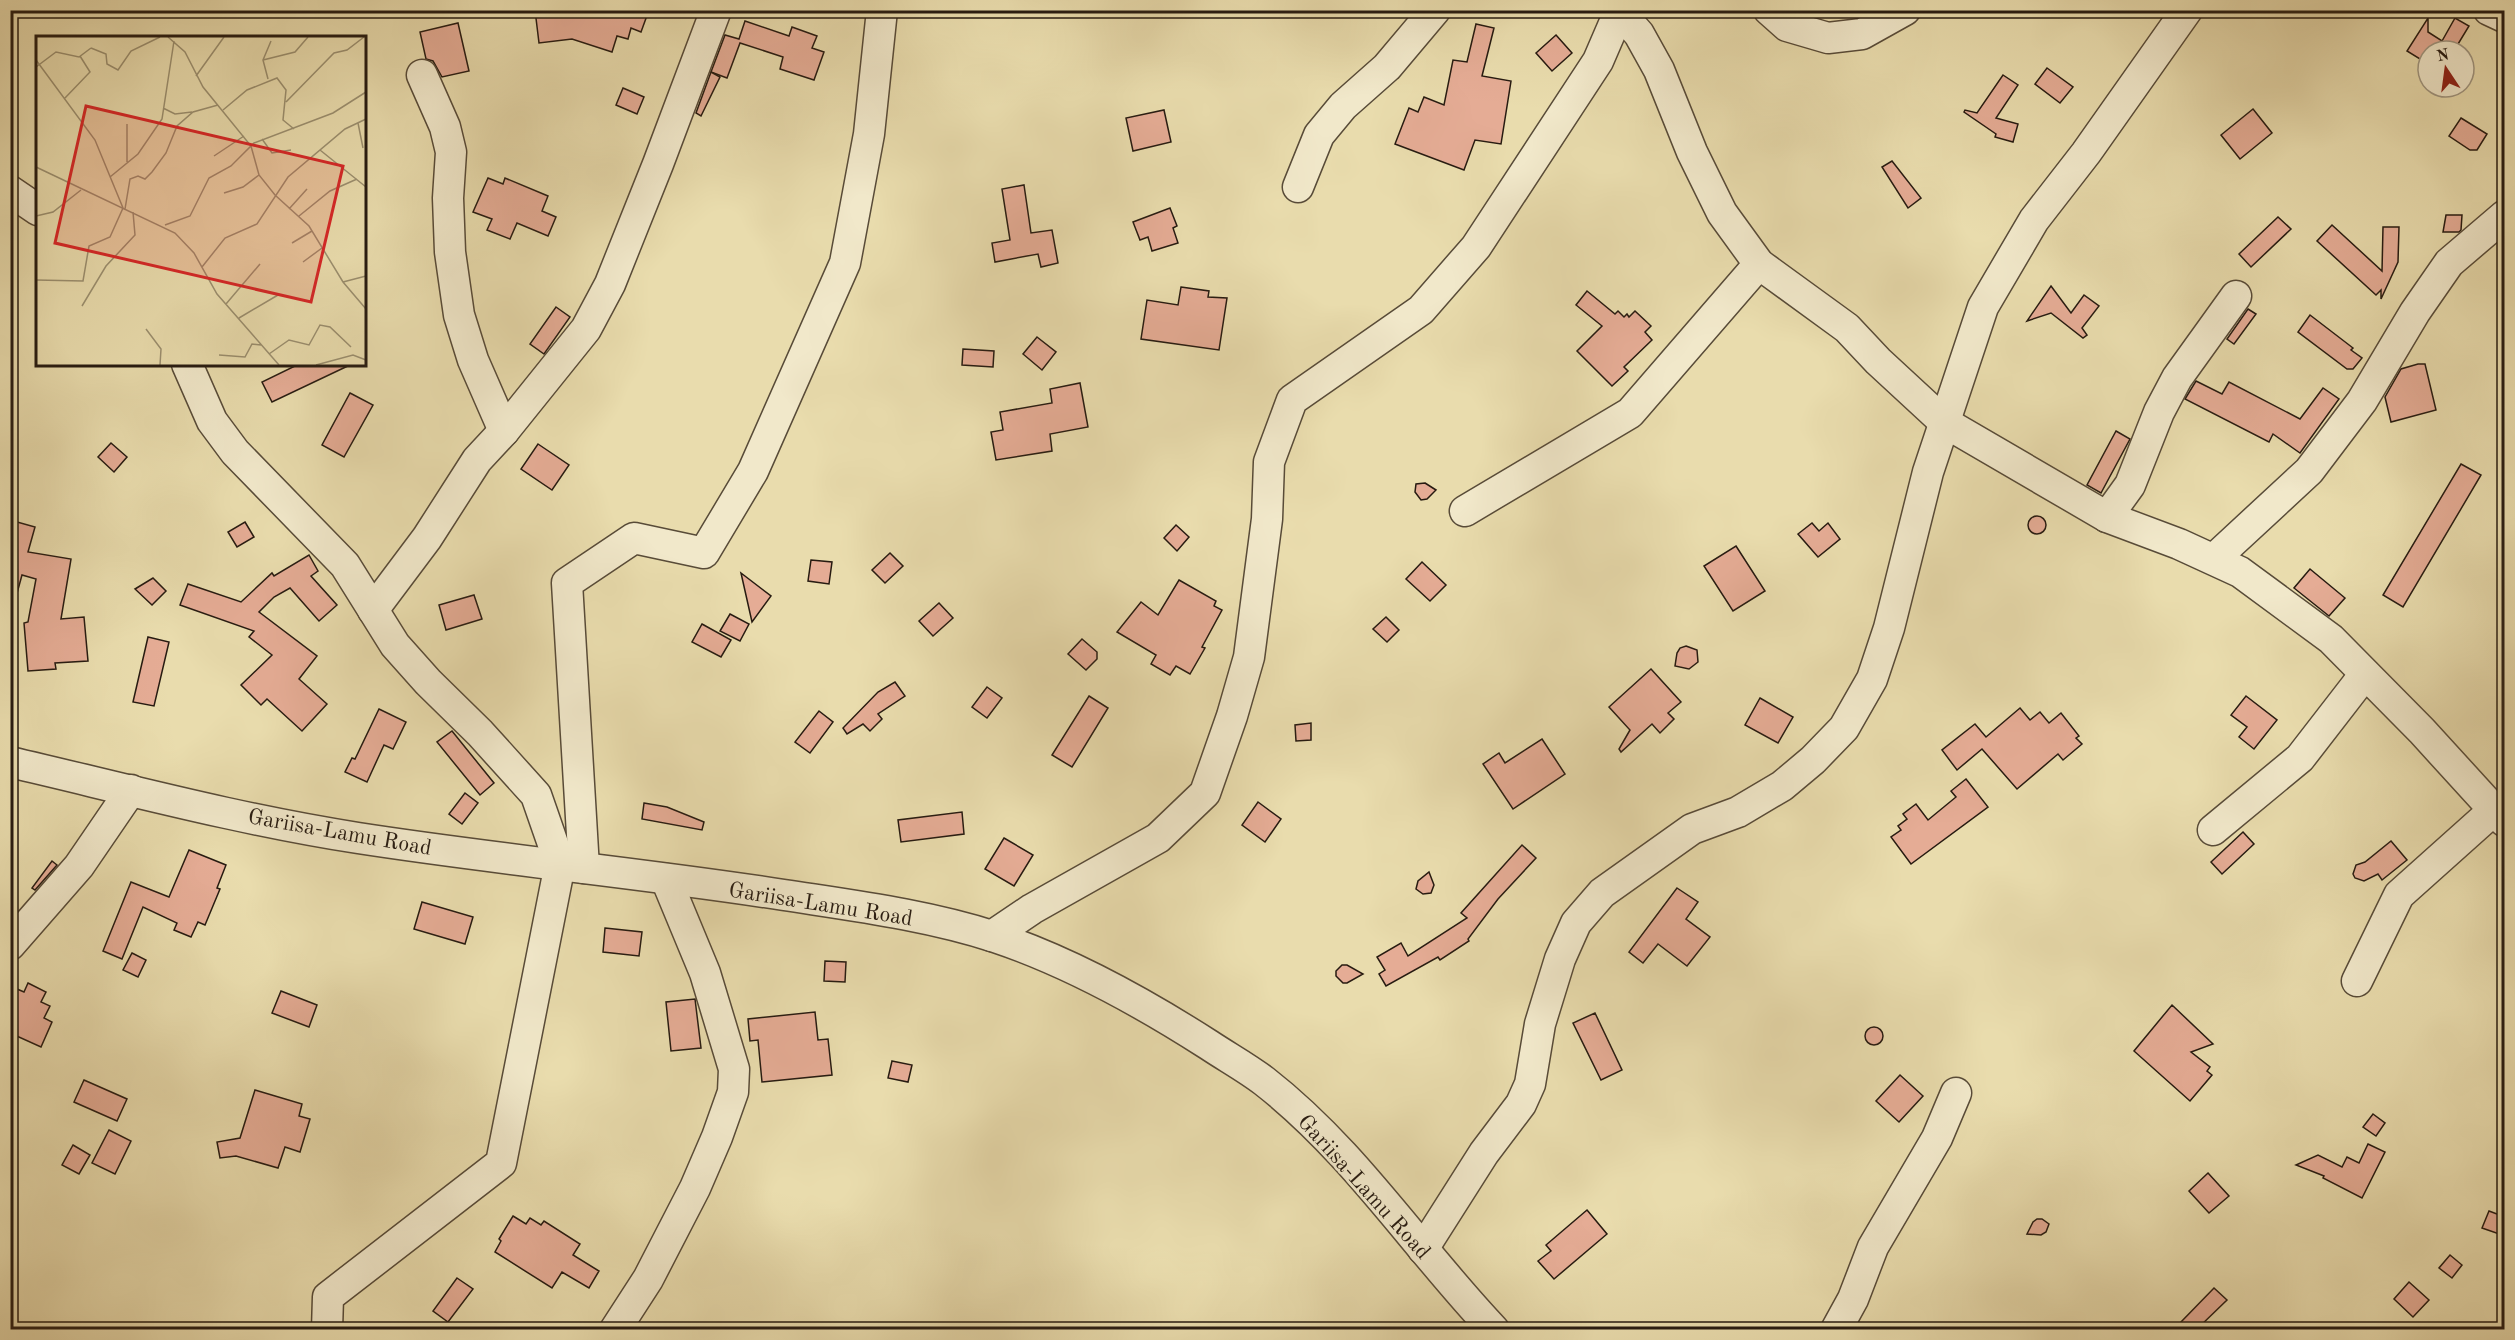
<svg xmlns="http://www.w3.org/2000/svg" width="2515" height="1340" font-family="'Old Standard TT',serif">
	<style>
		.building { fill: #e5ac95; stroke: #271b11; stroke-width: 1.5 }
		.lines { fill: none; stroke-linecap: round; stroke-linejoin: round }
		.minor-casing { stroke: #584b38; stroke-width: 33 }
		.minor { stroke: #f1e8ca; stroke-width: 30 }
		.labels { text-anchor: middle; stroke-width: 5; stroke-linejoin: round; paint-order: stroke }
		.street-label { font-size: 22px; fill: #271b11; stroke: #f1e8ca }
		.inset-road { fill: none; stroke: #9b8f6f; stroke-width: 1.5 }
		.view { fill: #d62828; fill-opacity: 0.15; stroke: #d62828; stroke-width: 3 }
		.inset-edge { fill: none; stroke: #271b11; stroke-width: 3 }
	</style>
	<rect width="100%" height="100%" fill="#e9dcad"/>
	<filter id="stains"><feTurbulence type="fractalNoise" baseFrequency=".00333" numOctaves="4"/><feColorMatrix values="0 0 0 0 .2 0 0 0 0 .09 0 0 0 0 .02 0 0 0 .5 -.17"/></filter>
	<radialGradient id="worn" r=".72"><stop offset=".6" stop-color="#630" stop-opacity="0"/><stop offset="1" stop-color="#630" stop-opacity=".3"/></radialGradient>
	<!-- building -->
	<g class="building">
		<path d="M535,10H649L641,32L631,28L628,39L617,36L612,52L572,39L539,43Z"/>
		<path d="M2428,18V32L2442,41L2455,18L2469,26L2455,49L2459,51H2428V64L2407,51Z"/>
		<path d="M745,21L789,36L792,27L817,36L812,48L824,52L814,80L780,69L783,57L740,43L727,78L711,72L725,35L739,39Z"/>
		<path d="M458,23L469,71L442,77L433,61L426,59L420,32Z"/>
		<path d="M1476,24L1494,28L1482,76L1511,81L1501,144L1475,140L1464,170L1395,144L1409,108L1418,112L1424,97L1444,105L1453,60L1467,62Z"/>
		<path d="M1556,35L1572,53L1552,71L1536,53Z"/>
		<path d="M2047,68L2073,87L2060,103L2035,84Z"/>
		<path d="M711,72L720,77L701,116L696,113Z"/>
		<path d="M2003,75L2018,85L1996,118L2018,124L2013,142L1995,137L1996,134L1964,112L1965,110L1977,113Z"/>
		<path d="M623,88L644,97L637,114L616,105Z"/>
		<path d="M2253,109L2272,133L2240,159L2221,135Z"/>
		<path d="M1164,110L1171,142L1133,151L1126,118Z"/>
		<path d="M2461,118L2487,134L2477,150H2470L2449,136Z"/>
		<path d="M1892,161L1921,198L1908,208L1882,167Z"/>
		<path d="M488,178L503,184L505,178L548,196L542,211L556,217L548,236L517,223L510,239L487,230L492,219L473,212Z"/>
		<path d="M1024,185L1031,233L1052,230L1058,263L1041,267L1038,254L995,262L992,243L1010,240L1002,189Z"/>
		<path d="M1170,208L1177,226L1173,228L1178,243L1152,251L1148,237L1140,240L1133,222Z"/>
		<path d="M2446,215H2462L2461,230L2459,232H2443Z"/>
		<path d="M2278,217L2291,229L2251,267L2239,254Z"/>
		<path d="M2332,225L2382,271L2383,227H2399L2398,262L2381,299V290L2376,295L2317,241Z"/>
		<path d="M2051,286L2071,313L2084,295L2099,306L2082,328L2087,335L2083,338L2051,313L2027,321Z"/>
		<path d="M1181,287L1209,291L1208,297L1227,298L1219,350L1141,339L1147,300L1178,305Z"/>
		<path d="M1587,291L1615,314L1618,311L1624,317L1627,314L1629,317L1635,311L1651,326L1645,332L1652,340L1624,367L1628,371L1612,386L1577,351L1602,326L1576,305Z"/>
		<path d="M556,307L570,317L544,354L530,344Z"/>
		<path d="M2248,309L2256,314L2234,344L2227,339Z"/>
		<path d="M2310,315L2353,348L2351,350L2362,358L2353,369H2347L2298,332Z"/>
		<path d="M1037,337L1056,352L1042,370L1023,354Z"/>
		<path d="M963,349L994,351L993,367L962,365Z"/>
		<path d="M299,364H352L272,402L262,382Z"/>
		<path d="M2418,364H2425L2436,410L2391,422L2385,397L2401,369Z"/>
		<path d="M2196,381L2222,394L2229,382L2300,419L2323,388L2339,399L2300,453L2273,434L2269,442L2185,399Z"/>
		<path d="M1080,383L1088,427L1050,434L1052,451L996,460L991,432L1003,430L1000,412L1052,403L1050,389Z"/>
		<path d="M350,393L373,405L344,457L322,445Z"/>
		<path d="M2116,431L2130,439L2101,493L2087,485Z"/>
		<path d="M111,443L127,457L114,472L98,457Z"/>
		<path d="M538,444L569,465L552,490L521,469Z"/>
		<path d="M2461,464L2481,475L2403,607L2383,595Z"/>
		<path d="M1425,483L1436,490L1427,499L1421,500L1415,492L1416,484Z"/>
		<circle cx="2037" cy="525" r="9"/>
		<path d="M10,520L35,527L28,552L71,559L61,619L84,617L88,661L55,663L56,669L28,671L24,623L28,622L36,579L22,575L16,597L10,596Z"/>
		<path d="M245,522L254,537L237,547L228,532Z"/>
		<path d="M1812,523L1819,531L1828,523L1840,539L1818,557L1798,534Z"/>
		<path d="M1176,525L1189,537L1177,551L1164,538Z"/>
		<path d="M1736,546L1765,591L1733,611L1704,566Z"/>
		<path d="M890,553L903,566L885,583L872,570Z"/>
		<path d="M309,555L318,571L311,576L337,605L319,621L290,588L274,597L259,612L317,656L299,679L327,704L302,731L267,699L261,705L241,685L272,655L249,637L254,631L180,605L188,584L241,602L272,573L274,576Z"/>
		<path d="M811,560L832,562L829,584L808,581Z"/>
		<path d="M1422,562L1446,585L1430,601L1406,579Z"/>
		<path d="M2310,569L2345,598L2329,616L2294,588Z"/>
		<path d="M741,573L771,596L752,622Z"/>
		<path d="M153,578L166,591L152,605L135,589Z"/>
		<path d="M1179,580L1216,601L1214,606L1222,610L1202,647L1205,648L1190,674L1176,666L1170,675L1151,664L1156,655L1117,632L1141,602L1158,615Z"/>
		<path d="M474,595L482,619L446,630L439,605Z"/>
		<path d="M939,603L953,618L933,636L919,621Z"/>
		<path d="M730,614L749,624L740,641L720,631Z"/>
		<path d="M1386,617L1399,630L1387,642L1373,629Z"/>
		<path d="M702,624L731,640L721,657L692,642Z"/>
		<path d="M148,637L169,642L154,706L133,702Z"/>
		<path d="M1082,639L1097,652V659L1086,670L1068,654Z"/>
		<path d="M1686,646L1697,650L1698,662L1689,669L1675,666L1677,653L1680,648Z"/>
		<path d="M1651,669L1681,702L1668,713L1674,719L1660,733L1652,724L1621,752L1619,749L1630,730L1609,707Z"/>
		<path d="M895,682L905,696L878,714L882,719L870,731L863,724L847,734L843,728L878,692Z"/>
		<path d="M987,687L1002,698L987,718L972,707Z"/>
		<path d="M1089,696L1108,708L1072,767L1052,755Z"/>
		<path d="M2246,696L2277,720L2254,749L2239,737L2247,727L2231,715Z"/>
		<path d="M1760,698L1793,717L1778,743L1745,725Z"/>
		<path d="M2020,708L2030,720L2040,712L2049,723L2061,713L2079,736L2076,738L2082,744L2063,760L2058,754L2017,789L1982,749L1957,770L1942,750L1975,724L1986,737Z"/>
		<path d="M379,709L406,722L393,749L384,745L367,782L345,772L352,758L355,759Z"/>
		<path d="M819,711L833,722L810,753L795,742Z"/>
		<path d="M1311,723V740L1296,741L1295,725Z"/>
		<path d="M452,731L494,783L480,795L437,742Z"/>
		<path d="M1542,739L1565,774L1513,809L1483,764L1499,753L1505,763Z"/>
		<path d="M1966,779L1988,807L1911,864L1891,837L1901,830L1898,826L1907,819L1903,814L1916,804L1928,820L1956,797L1951,791Z"/>
		<path d="M465,793L478,803L462,824L449,814Z"/>
		<path d="M1258,802L1281,819L1265,842L1242,825Z"/>
		<path d="M644,803L667,807L704,822L702,830L642,819Z"/>
		<path d="M962,812L964,834L901,842L898,820Z"/>
		<path d="M2243,832L2254,844L2222,874L2211,862Z"/>
		<path d="M1004,838L1033,855L1014,886L985,869Z"/>
		<path d="M2391,841L2407,860L2382,880L2378,874L2364,881L2355,878L2353,874L2356,865L2365,862Z"/>
		<path d="M1522,845L1536,858L1498,899L1468,939L1469,941L1440,960L1438,957L1386,986L1379,974L1385,970L1377,957L1401,943L1408,956L1467,918L1461,913Z"/>
		<path d="M189,850L226,865L217,888L220,889L205,925L198,922L191,937L174,930L177,923L143,907L122,959L103,951L131,882L169,897Z"/>
		<path d="M52,861L57,865L35,890L32,888Z"/>
		<path d="M1429,872L1434,885L1431,893L1423,894L1416,889L1418,881Z"/>
		<path d="M1677,888L1698,902L1686,919L1710,937L1687,966L1658,944L1643,963L1629,952Z"/>
		<path d="M422,902L473,917L465,944L414,929Z"/>
		<path d="M605,928L642,932L639,956L603,952Z"/>
		<path d="M132,953L146,960L138,977L123,970Z"/>
		<path d="M825,961L846,962L845,982L824,981Z"/>
		<path d="M1342,965H1347L1363,974L1347,983H1343L1336,976V971Z"/>
		<path d="M28,983L46,992L41,1002L50,1006L44,1018L52,1022L41,1047L10,1033V986L24,992Z"/>
		<path d="M281,991L317,1005L309,1027L272,1013Z"/>
		<path d="M695,999L701,1048L671,1051L666,1002Z"/>
		<path d="M2172,1005L2213,1044L2191,1052L2210,1067L2207,1071L2212,1075L2190,1101L2134,1051Z"/>
		<path d="M815,1012L818,1040L828,1039L832,1075L762,1082L758,1040L750,1041L748,1019Z"/>
		<path d="M1595,1013L1622,1070L1601,1080L1573,1023Z"/>
		<circle cx="1874" cy="1036" r="9"/>
		<path d="M892,1061L912,1065L908,1082L888,1078Z"/>
		<path d="M1900,1075L1923,1096L1899,1122L1876,1101Z"/>
		<path d="M84,1080L127,1099L117,1121L74,1102Z"/>
		<path d="M255,1090L302,1104L299,1116L310,1119L300,1152L285,1147L278,1168L236,1156L220,1158L217,1142L240,1138Z"/>
		<path d="M2373,1114L2385,1123L2376,1136L2363,1127Z"/>
		<path d="M109,1130L131,1141L115,1174L92,1163Z"/>
		<path d="M2368,1144L2385,1152L2362,1198L2323,1178L2324,1176L2296,1165L2318,1155L2342,1167L2347,1157L2359,1163Z"/>
		<path d="M73,1145L90,1155L79,1174L62,1165Z"/>
		<path d="M2208,1173L2229,1196L2209,1213L2189,1191Z"/>
		<path d="M1587,1210L1607,1234L1554,1279L1538,1261L1551,1251L1546,1245Z"/>
		<path d="M2489,1211L2505,1217V1236L2482,1228Z"/>
		<path d="M513,1216L526,1224L530,1218L541,1225L544,1221L580,1244L573,1255L599,1271L589,1288L562,1272L552,1288L495,1252L501,1241L499,1239Z"/>
		<path d="M2037,1219H2042L2049,1224L2046,1232L2041,1235L2027,1234L2033,1222Z"/>
		<path d="M2450,1255L2462,1265L2452,1278L2439,1268Z"/>
		<path d="M457,1278L473,1289L448,1322L433,1311Z"/>
		<path d="M2409,1282L2429,1300L2413,1317L2394,1299Z"/>
		<path d="M2214,1288L2227,1300L2197,1329H2189L2181,1322Z"/>
	</g>
	<g class="lines">
		<!-- minor casing -->
		<g class="minor-casing">
			<g id="minor">
				<path d="M1618,10L1639,34L1659,70L1692,152L1722,213L1759,264L1847,328L1878,361L1944,422L2107,517L2179,544L2240,572L2331,639L2422,731L2504,821"/>
				<path d="M1769,10L1787,26L1828,38L1862,34L1905,10"/>
				<path d="M2489,10L2504,17"/>
				<path d="M422,75L445,127L451,152L448,198L450,252L459,315L473,360L504,431"/>
				<path d="M1298,187L1319,135L1343,106L1387,67L1435,10"/>
				<path d="M10,191L38,210"/>
				<path d="M187,364L212,421L235,452L345,565L395,645L428,682L480,733L536,795L560,864L501,1163L328,1297L327,1330"/>
				<path d="M1465,511L1630,413L1759,264"/>
				<path d="M2107,517L2130,485L2159,412L2177,378L2236,296"/>
				<path d="M2214,559L2309,471L2362,401L2415,312L2449,263L2504,216"/>
				<path d="M373,610L427,538L477,460L504,431L586,329L610,284L658,164L716,10"/>
				<path d="M10,762C126,789 241,820 358,838C500,860 643,873 784,895C855,906 927,915 995,937C1070,962 1142,1002 1209,1045C1227,1057 1247,1068 1264,1081C1354,1151 1416,1248 1494,1330"/>
				<path d="M2213,830L2300,758L2365,674"/>
				<path d="M584,868L567,583L634,538L704,553L753,471L845,263L869,134L882,10"/>
				<path d="M992,936L1032,909L1158,838L1205,793L1232,716L1249,657L1267,519L1269,462L1292,400L1421,310L1476,247L1598,61L1620,10"/>
				<path d="M10,945L79,866L131,790"/>
				<path d="M2357,981L2399,895L2494,810"/>
				<path d="M1423,1249L1484,1153L1521,1104L1530,1084L1540,1024L1560,959L1576,923L1602,893L1692,829L1738,812L1782,786L1813,760L1844,728L1872,679L1889,628L1928,472L1983,307L2034,220L2086,153L2187,10"/>
				<path d="M615,1330L648,1279L695,1188L717,1137L733,1092L734,1069L705,973L666,879"/>
				<path d="M1836,1330L1853,1299L1873,1247L1937,1138L1956,1093"/>
			</g>
		</g>
		<!-- minor -->
		<use href="#minor" class="minor"/>
	</g>
	<g class="labels">
		<!-- street labels -->
		<g class="street-label">
			<text transform="translate(340 831) rotate(10)" y="8">Gariisa-Lamu Road</text>
			<text transform="translate(821 903) rotate(9)" y="8">Gariisa-Lamu Road</text>
			<text transform="translate(1365 1186) rotate(48)" y="8">Gariisa-Lamu Road</text>
		</g>
	</g>
	<!-- overview -->
	<g transform="translate(36 36)">
		<rect width="330" height="330" fill="#e9dcad"/>
		<path class="inset-road" d="M132,1L149,16L167,51L215,110L223,139L239,159L273,190L307,246L330,273M55,12L70,18L71,28L82,34L95,15L124,1M0,24L59,104L87,172L74,201L53,210L47,245L0,244M227,24L259,16L272,1M0,31L20,16L43,21L55,12M160,40L188,1M232,43L227,24L235,5M29,62L54,36L44,20M250,66L298,17L311,14L328,1M127,72L139,78L156,76M187,74L211,54L241,42L250,54L247,84L258,93M322,87L327,112M91,88V126M226,103L236,117L255,114M284,114L330,151M178,120L208,100M0,131L139,197L158,217L181,258L243,329M74,141L102,118L126,83L138,5M188,157L207,151L223,139M89,173L94,143L102,140L109,143L116,136L130,117L141,90L157,76L182,69M253,173L271,153M0,180L17,176L45,154M263,180L294,155L321,143M129,189L154,180L173,142L195,130L218,107L297,77L330,56M256,207L276,195M267,226L286,212M166,231L189,202L221,188L252,141L309,93L330,83M307,246L330,240M190,268L224,228M46,270L70,230L99,199L97,176M203,282L242,259M110,293L125,313L124,329M233,318L253,304L273,309L284,289L294,291L315,311M183,319L209,321L216,308L225,309M280,329L317,319L330,324"/>
		<path class="view" d="M50,70L307,130L275,266L19,207Z"/>
		<rect width="330" height="330" class="inset-edge"/>
	</g>
	<!-- margin -->
	<rect width="2515" height="1340" fill="none" stroke="#e9dcad" stroke-width="36"/>
	<rect x="12" y="12" width="2491" height="1316" fill="none" stroke="#271b11" stroke-width="3"/>
	<rect x="18" y="18" width="2479" height="1304" fill="none" stroke="#271b11" stroke-width="1.5"/>
	<!-- north arrow -->
	<g transform="translate(2446 69) rotate(347)"><circle r="28" fill="#f1e8ca" stroke="#a09680" stroke-width="1.5"/>
	<path d="M0-4.5L10 22L0 15L-10 22Z" fill="#8f2418"/>
	<text y="-9" font-size="16" font-weight="bold" text-anchor="middle" fill="#271b11">N</text>
	</g>
	<rect width="100%" height="100%" filter="url(#stains)"/>
	<rect width="100%" height="100%" fill="url(#worn)"/>
</svg>
